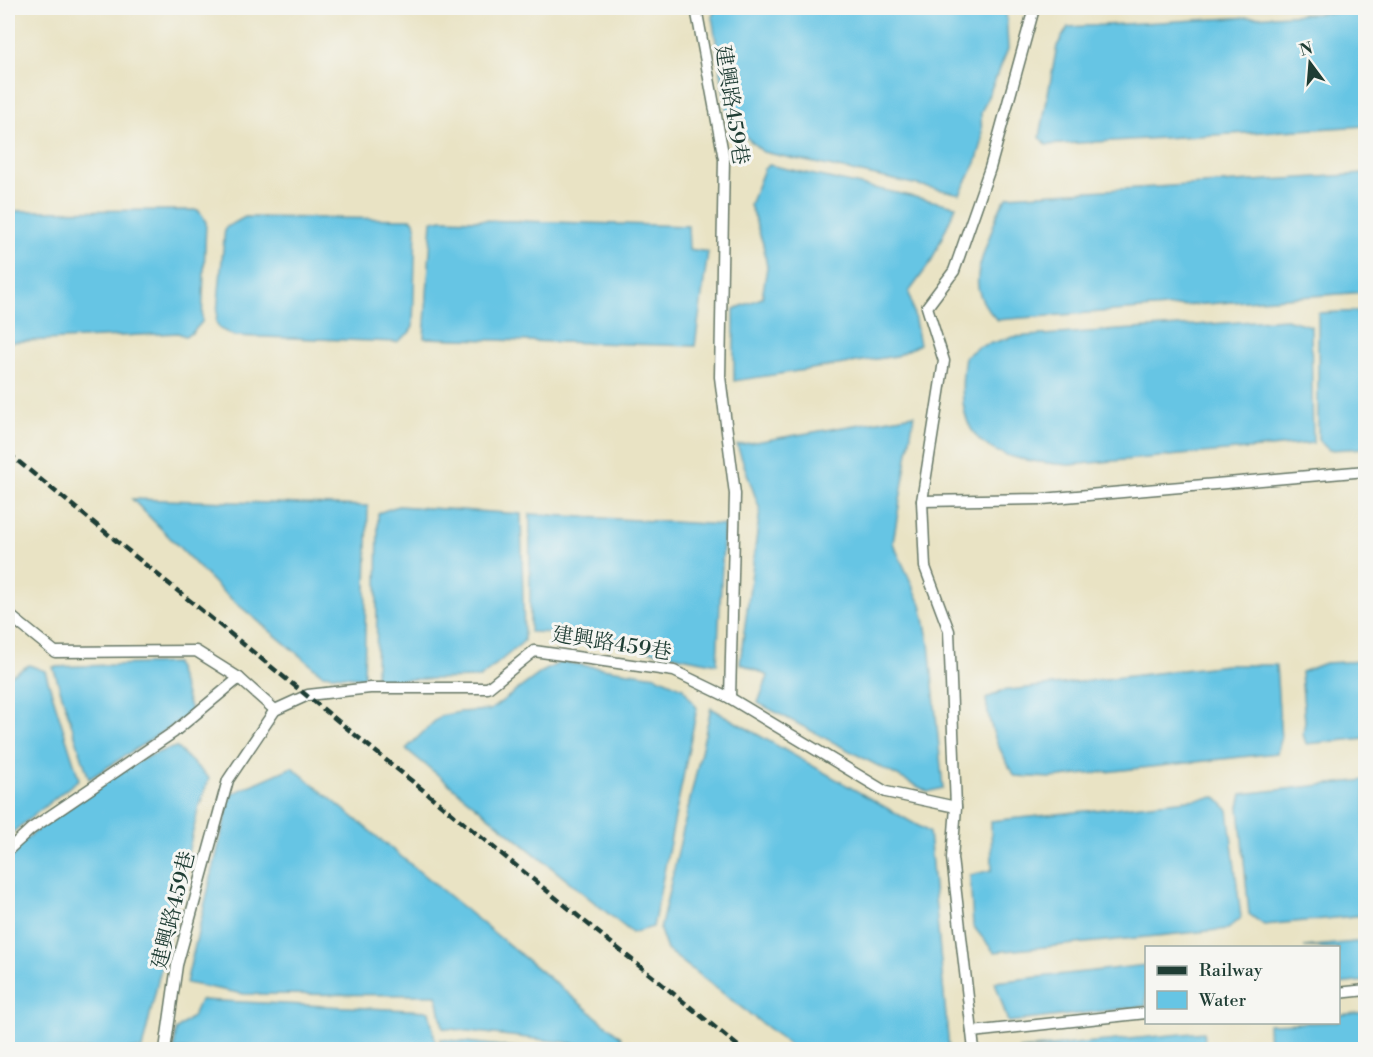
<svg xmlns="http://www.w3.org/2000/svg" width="1373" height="1057" font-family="'Libre Bodoni','Noto Serif TC',serif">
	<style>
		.water { fill: #66c5e4; stroke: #42818c; stroke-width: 1.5 }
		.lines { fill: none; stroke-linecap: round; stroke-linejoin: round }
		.lane-casing { stroke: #676; stroke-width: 13 }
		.lane { stroke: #fff; stroke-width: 10 }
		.rail { stroke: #1f3d34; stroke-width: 4.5; stroke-dasharray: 9 4.5; stroke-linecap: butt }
		.labels { text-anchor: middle; stroke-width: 6; stroke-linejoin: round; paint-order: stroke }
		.street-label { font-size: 21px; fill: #1f3d34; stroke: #f6f6f2 }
	</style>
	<rect width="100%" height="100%" fill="#f6f6f2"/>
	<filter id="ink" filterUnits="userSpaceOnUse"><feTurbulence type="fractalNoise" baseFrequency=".0167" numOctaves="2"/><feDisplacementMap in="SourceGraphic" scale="12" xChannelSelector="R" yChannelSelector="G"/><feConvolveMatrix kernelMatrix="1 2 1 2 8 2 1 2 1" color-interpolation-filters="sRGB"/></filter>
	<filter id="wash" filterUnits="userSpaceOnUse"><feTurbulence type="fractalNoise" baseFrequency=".008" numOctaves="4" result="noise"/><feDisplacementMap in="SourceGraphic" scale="24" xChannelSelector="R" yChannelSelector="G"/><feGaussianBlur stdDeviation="1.35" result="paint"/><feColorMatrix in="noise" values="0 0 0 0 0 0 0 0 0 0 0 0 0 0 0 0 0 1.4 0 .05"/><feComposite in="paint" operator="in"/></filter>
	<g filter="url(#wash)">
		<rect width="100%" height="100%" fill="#e9e3c4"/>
		<!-- water -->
		<g class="water">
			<path d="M717,8H1006L1008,49L981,113L982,143L976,163L960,194L763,152L735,127L727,111L712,16Z"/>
			<path d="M1365,11V126L1046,145L1040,137L1057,46L1068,27Z"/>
			<path d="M769,165L956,206L931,262L909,292L920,344L896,356L734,381V309L762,298L767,267L763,244L750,205L764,169Z"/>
			<path d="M1365,174V292L997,320C968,290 977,273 989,238C995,222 997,209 1008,196Z"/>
			<path d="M198,210L206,222L202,322L192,333L185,336L178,333L8,342V211Z"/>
			<path d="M245,217L412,219L416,225L413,327L409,333L397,342L234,336L220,329L216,323L225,228Z"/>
			<path d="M443,219L688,226L689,249L708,252L695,346L424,338L432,221Z"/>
			<path d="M1365,311V448L1329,450L1318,440V313Z"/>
			<path d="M1286,319L1311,326L1313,443L1069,465C991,459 951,447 965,357L978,347L1013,337Z"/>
			<path d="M914,415L893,543L921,604L929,643L943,788L928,792L758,703L768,676L740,663L760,510L737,445Z"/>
			<path d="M132,499L368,506L364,678L322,674L224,593Z"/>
			<path d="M398,506L521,514L524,641L480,678L376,680L378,513Z"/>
			<path d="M530,514L724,525L717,664L561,633L530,632Z"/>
			<path d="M1365,661V738L1306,744L1303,734L1305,721L1301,672L1325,663Z"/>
			<path d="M561,662L656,676L683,688L697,708L653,927L632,933L406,749L440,716L460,712L490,710L542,672Z"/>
			<path d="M175,663L192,713L89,779L53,667Z"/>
			<path d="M29,665L45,671L79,779L8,836V677Z"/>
			<path d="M1226,665H1276L1281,740L1277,753L1051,778L1015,776C999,751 989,728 986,699L1001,691Z"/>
			<path d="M711,708L929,832L949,1049H795L667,950L660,930Z"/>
			<path d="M176,747L209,778L199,806L142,1049L8,1050V854C54,815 117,762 176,747Z"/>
			<path d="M292,767L621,1037V1049L443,1028L437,995L244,994L186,983L231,794Z"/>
			<path d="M1365,780V915L1264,925L1249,914L1239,807L1242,794Z"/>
			<path d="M1216,797L1228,810L1241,918L1228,929L994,952L973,926L970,875L992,870L991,821Z"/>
			<path d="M1365,941V981L1339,984L1338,948L1304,947Z"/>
			<path d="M1146,965V1006L1008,1022L995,982Z"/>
			<path d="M200,1000L429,1011L437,1049H174L176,1030L193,1016Z"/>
			<path d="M1365,1012V1049H1269L1268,1024L1338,1022L1339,1015Z"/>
			<path d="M1204,1032L1205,1049H1018H1019Z"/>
			<path d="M440,1039L527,1049H441Z"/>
		</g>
	</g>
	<g filter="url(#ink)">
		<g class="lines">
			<!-- lane casing -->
			<g class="lane-casing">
				<g id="lane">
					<path d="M922,501L1042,499L1366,471"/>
					<path d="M8,614L55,652L196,651L239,678L275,710"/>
					<path d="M730,698L886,792L956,807"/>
					<path d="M8,850L31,829L174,732L239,678"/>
					<path d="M1338,993L1366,990"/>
					<path d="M972,1032L1146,1013"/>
					<path d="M165,1050L177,965L228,780L275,710L308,695L370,688H488L534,651L674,671L730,698L735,494L720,377L724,159L696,8"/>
					<path d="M974,1050L952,858L956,807L949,631L925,567L922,501L944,361L927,307L954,271L990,168L1033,12L1032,8"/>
				</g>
			</g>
			<!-- lane -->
			<use href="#lane" class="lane"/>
			<!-- rail -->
			<path class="rail" d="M8,453L743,1050"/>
		</g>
	</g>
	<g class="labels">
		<!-- street labels -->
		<g class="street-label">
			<text transform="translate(732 105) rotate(81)" y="7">建興路459巷</text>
			<text transform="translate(612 643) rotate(9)" y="7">建興路459巷</text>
			<text transform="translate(173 910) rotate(-76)" y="7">建興路459巷</text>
		</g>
	</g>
	<!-- margin -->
	<rect width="1373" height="1057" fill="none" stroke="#f6f6f2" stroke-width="30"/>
	<!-- legend -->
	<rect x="1145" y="946" width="195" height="78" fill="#f6f6f2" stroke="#a0aca6" stroke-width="1.5"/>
	<rect x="1157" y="966" width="30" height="9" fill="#1f3d34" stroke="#a0aca6" stroke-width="1.5"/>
	<text x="1199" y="976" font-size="18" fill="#1f3d34">Railway</text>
	<rect x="1157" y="991" width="30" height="18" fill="#66c5e4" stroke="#a0aca6" stroke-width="1.5"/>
	<text x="1199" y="1006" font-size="18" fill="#1f3d34">Water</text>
	<!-- north arrow -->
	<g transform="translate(1310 63) rotate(344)" stroke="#f6f6f2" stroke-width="4.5" paint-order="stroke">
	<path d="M0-4.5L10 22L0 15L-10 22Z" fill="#1f3d34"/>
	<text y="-9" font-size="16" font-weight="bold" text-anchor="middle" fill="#1f3d34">N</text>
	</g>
</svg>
